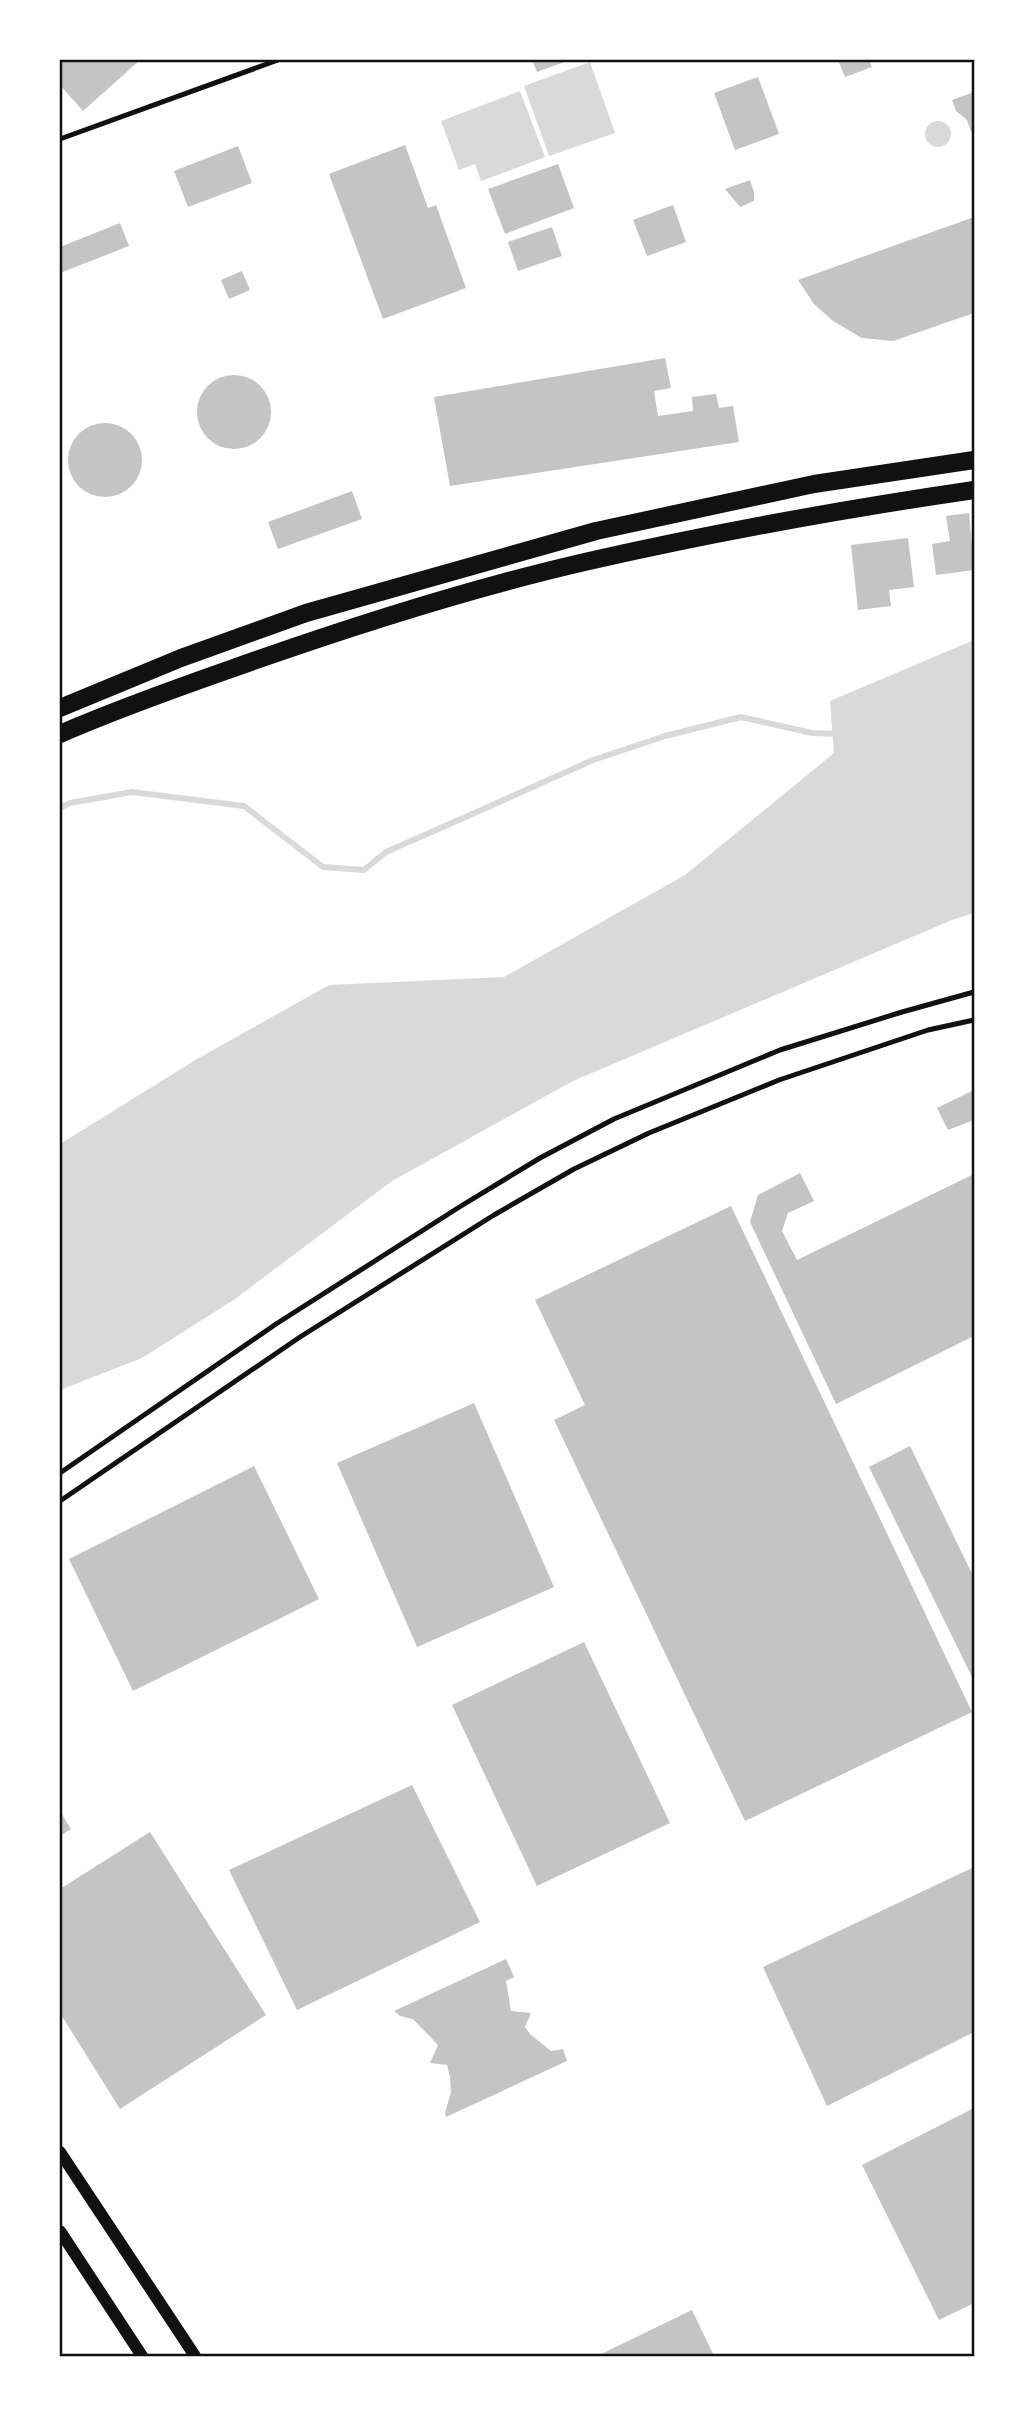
<svg xmlns="http://www.w3.org/2000/svg" width="1034" height="2416" font-family="Karla,sans-serif">
	<style>
		.water { fill: #d9d9d9 }
		.lines { fill: none; stroke-linecap: round; stroke-linejoin: round }
		.stream { stroke: #d9d9d9; stroke-width: 6 }
		.building { fill: #c4c4c4 }
		.service { stroke: #111; stroke-width: 5 }
		.tertiary { stroke: #111; stroke-width: 12 }
		.primary { stroke: #111; stroke-width: 18 }
		.neatline { fill: none; stroke: #111; stroke-width: 2.5 }
	</style>
	<rect width="100%" height="100%" fill="#fff"/>
	<!-- water -->
	<g class="water">
		<path d="M590,62L615,133L549,156L524,86Z"/>
		<path d="M520,91L545,157L481,181L475,164L459,170L441,121Z"/>
		<circle cx="938" cy="134" r="13"/>
		<path d="M974,640V913L952,920L573,1081L392,1181L235,1299L142,1358L60,1390V1144L197,1059L329,985L504,977L685,875L834,753L830,701Z"/>
	</g>
	<g class="lines">
		<!-- stream -->
		<path class="stream" d="M60,808L70,803L132,792L244,806L323,867L364,870L386,852L479,811L593,760L665,736L741,717L812,733L839,734"/>
	</g>
	<!-- building -->
	<g class="building">
		<path d="M60,60H140L83,111L60,85Z"/>
		<path d="M532,60H570L537,72Z"/>
		<path d="M838,60H869L872,67L845,77Z"/>
		<path d="M758,77L779,134L735,150L714,93Z"/>
		<path d="M974,92V130L971,132L967,120L956,111L952,100Z"/>
		<path d="M405,145L428,208L436,205L466,288L383,319L329,174Z"/>
		<path d="M238,146L252,183L188,207L174,171Z"/>
		<path d="M558,164L574,208L505,234L488,189Z"/>
		<path d="M750,180L754,192V201L740,207L725,189Z"/>
		<path d="M673,205L686,242L647,256L633,220Z"/>
		<path d="M974,217V313L893,341L862,338L833,321L814,304L798,280Z"/>
		<path d="M120,223L129,246L60,273V247Z"/>
		<path d="M552,227L562,256L518,271L508,242Z"/>
		<path d="M242,271L250,290L229,299L221,280Z"/>
		<path d="M665,358L671,388L654,391L658,416L693,411L692,397L716,394L719,408L733,406L739,442L450,486L434,397Z"/>
		<circle cx="234" cy="412" r="37"/>
		<circle cx="105" cy="460" r="37"/>
		<path d="M352,491L362,519L278,549L268,522Z"/>
		<path d="M969,513L974,570L936,575L932,544L950,541L946,516Z"/>
		<path d="M908,538L914,587L889,590L891,606L858,610L851,545Z"/>
		<path d="M974,1090V1120L948,1130L937,1108Z"/>
		<path d="M800,1173L814,1201L788,1213L782,1231L797,1260L974,1174V1336L836,1404L750,1222L758,1195Z"/>
		<path d="M731,1206L972,1712L745,1821L554,1420L585,1405L535,1300Z"/>
		<path d="M474,1403L554,1587L417,1647L337,1463Z"/>
		<path d="M910,1446L974,1578V1681L869,1467Z"/>
		<path d="M254,1466L319,1599L133,1691L69,1559Z"/>
		<path d="M584,1642L670,1823L537,1886L452,1705Z"/>
		<path d="M412,1785L480,1922L297,2010L229,1870Z"/>
		<path d="M60,1811L71,1829L60,1836Z"/>
		<path d="M150,1832L266,2015L120,2109L60,2013V1889Z"/>
		<path d="M974,1867V2032L827,2106L763,1967Z"/>
		<path d="M506,1959L514,1977L506,1981L511,2011L531,2013L525,2027L530,2034L551,2051L563,2049L567,2061L446,2117L445,2113L451,2092L450,2077L447,2065L430,2063L438,2045L413,2019L400,2016L394,2011Z"/>
		<path d="M974,2108V2303L939,2320L862,2165Z"/>
		<path d="M692,2310L714,2356H597Z"/>
	</g>
	<g class="lines">
		<!-- service -->
		<g class="service">
			<path d="M60,139L278,60"/>
			<path d="M60,1473L276,1324L461,1206L540,1158L614,1119L780,1050L902,1012L974,992"/>
			<path d="M60,1501L300,1337L494,1215L574,1169L649,1133L779,1080L928,1030L974,1020"/>
		</g>
		<!-- tertiary -->
		<g class="tertiary">
			<path d="M60,2152L195,2356"/>
			<path d="M60,2231L142,2356"/>
		</g>
		<!-- primary -->
		<g class="primary">
			<path d="M60,708L181,658L306,613L596,531L814,484L974,460"/>
			<path d="M60,734C115,710 171,690 228,670C346,628 466,589 589,561C716,532 845,509 974,490"/>
		</g>
	</g>
	<!-- border -->
	<rect width="1034" height="2416" fill="none" stroke="#ffffff" stroke-width="122"/>
	<rect x="61" y="61" width="912" height="2294" class="neatline"/>
</svg>
